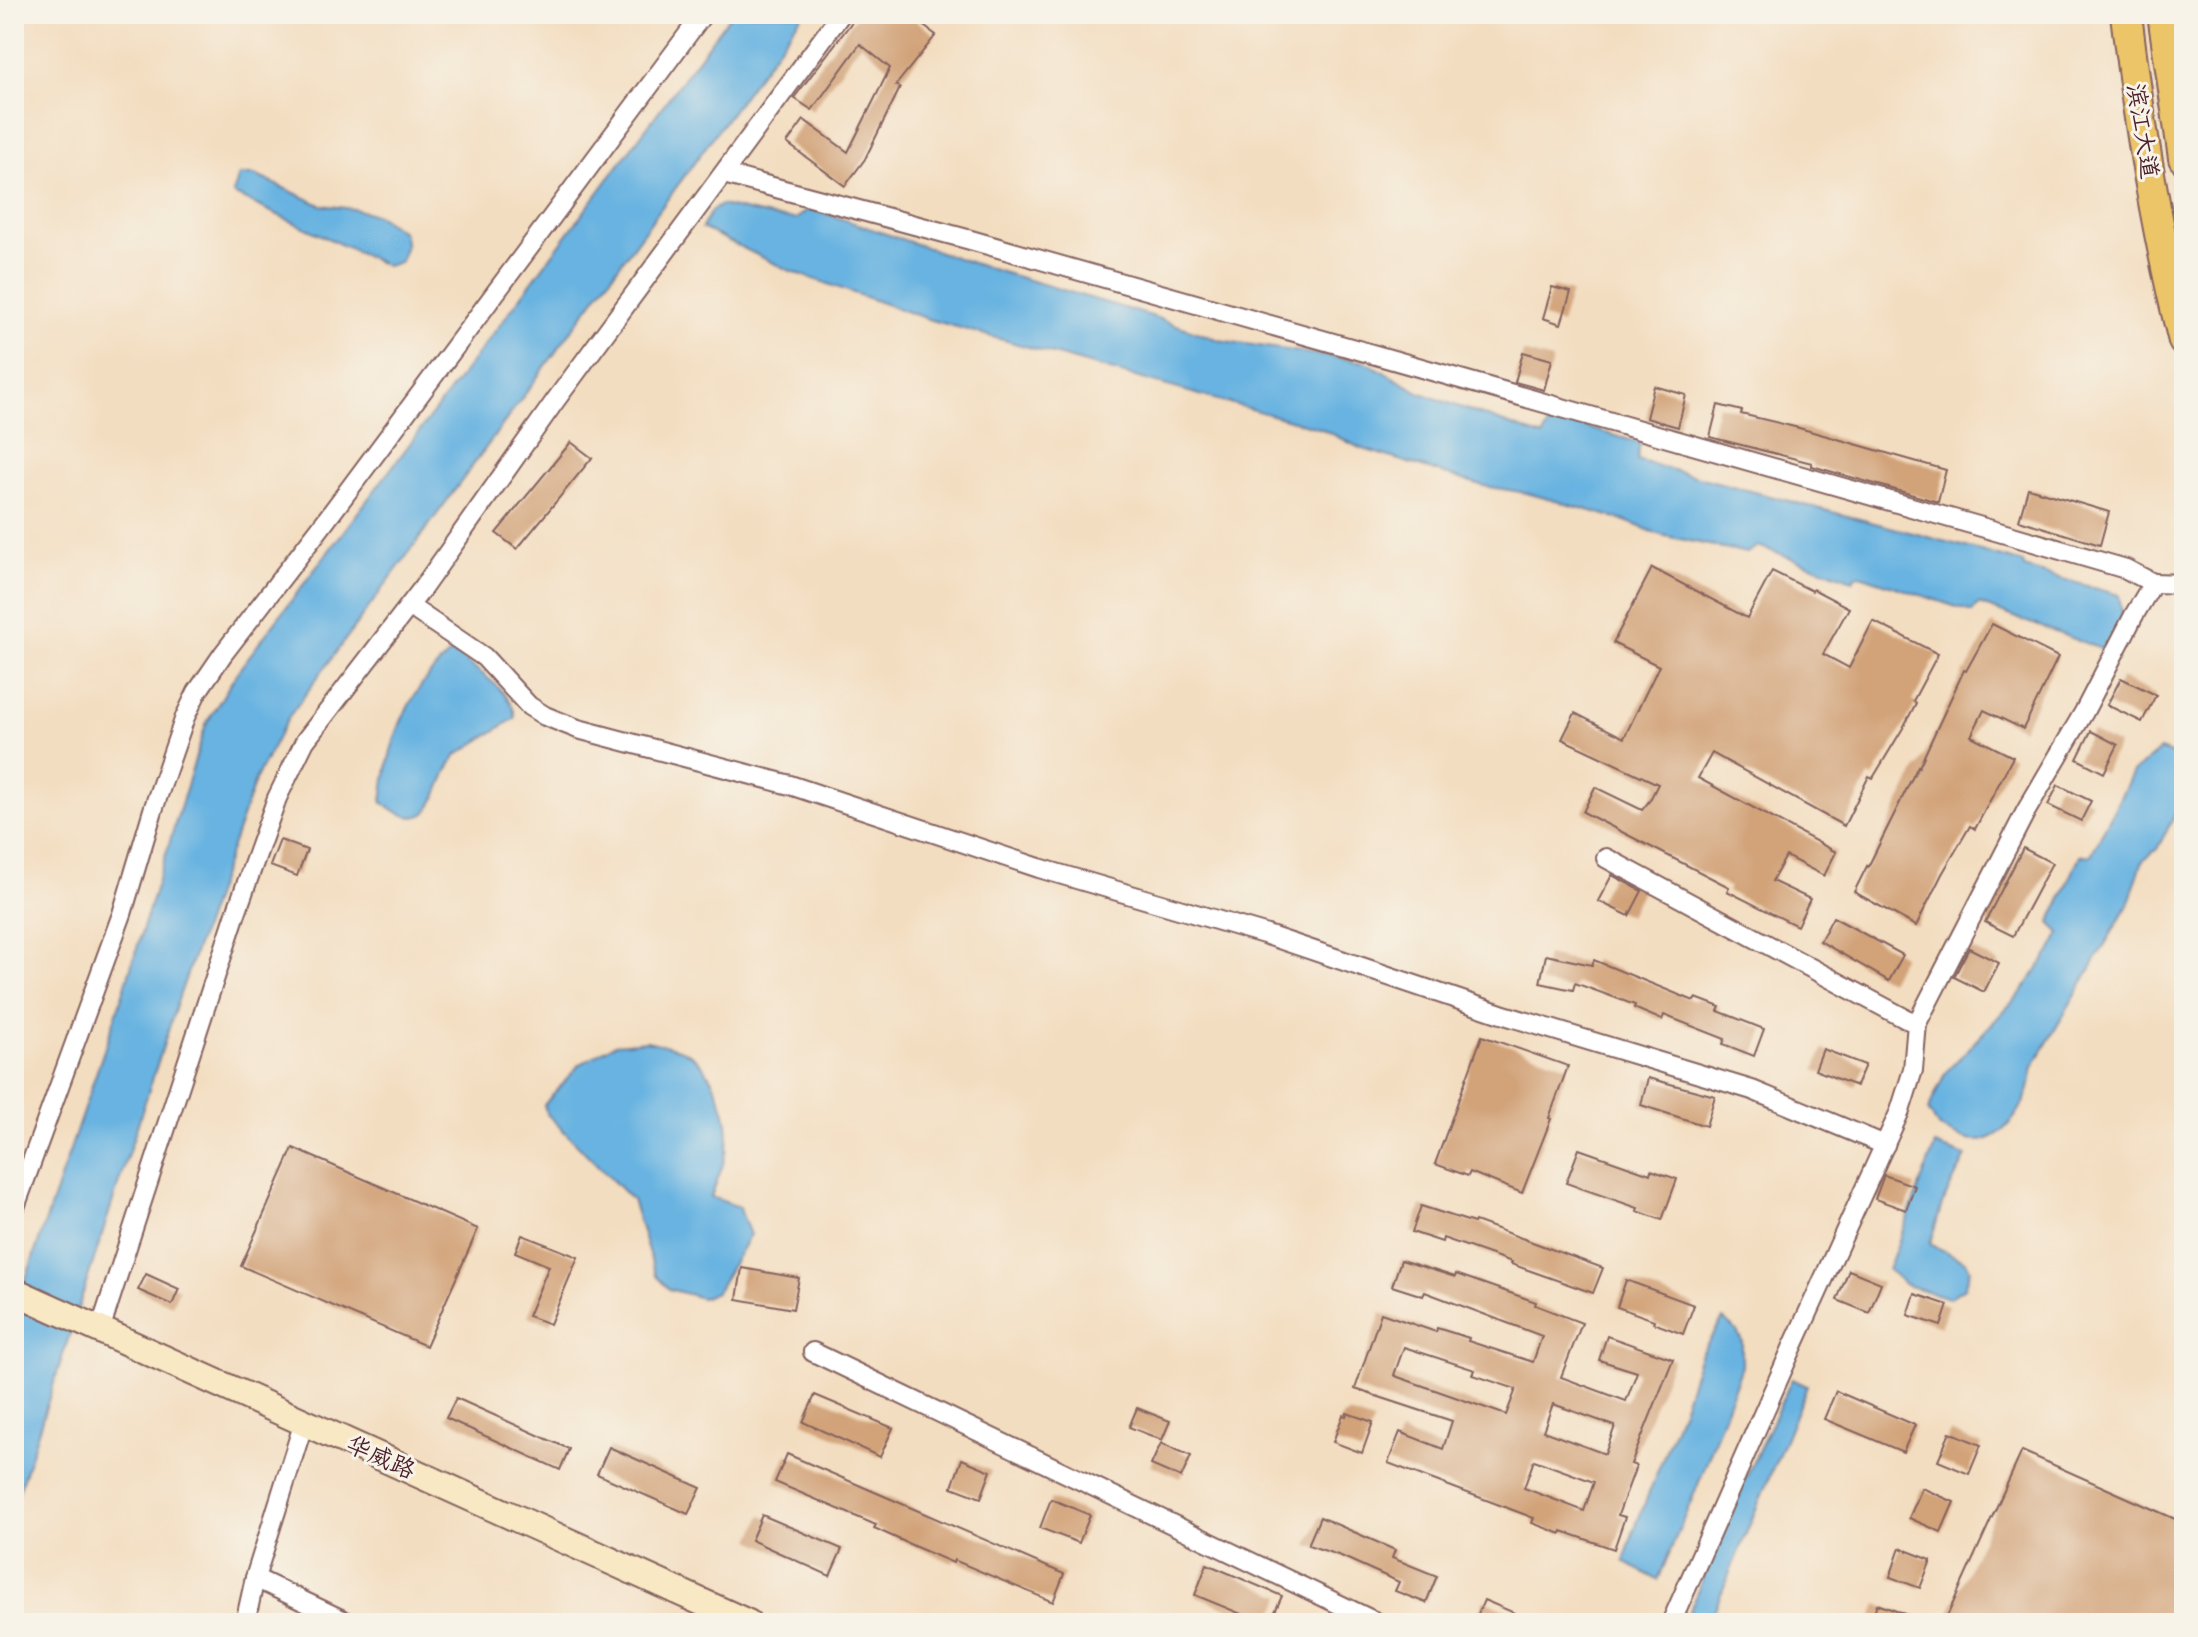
<svg xmlns="http://www.w3.org/2000/svg" width="2198" height="1637" font-family="Sriracha,'LXGW WenKai TC',sans-serif">
	<style>
		.water { fill: #68b3e1; stroke: #596986; stroke-width: 2 }
		.building { fill: #d2a379; fill-rule: evenodd }
		.lines { fill: none; stroke-linecap: round; stroke-linejoin: round }
		.street-casing { stroke: #85625f; stroke-width: 22 }
		.secondary-casing { stroke: #85625f; stroke-width: 30 }
		.primary-casing { stroke: #85625f; stroke-width: 34 }
		.street { stroke: #fff; stroke-width: 18 }
		.secondary { stroke: #f8e8c3; stroke-width: 26 }
		.primary { stroke: #edc569; stroke-width: 30 }
		.labels { text-anchor: middle; stroke-width: 6; stroke-linejoin: round; paint-order: stroke }
		.street-label { font-size: 24px; fill: #4a1f2b; stroke: #f7f3e8 }
	</style>
	<rect width="100%" height="100%" fill="#f7f3e8"/>
	<filter id="ink" filterUnits="userSpaceOnUse"><feTurbulence type="fractalNoise" baseFrequency=".0125" numOctaves="2"/><feDisplacementMap in="SourceGraphic" scale="16" xChannelSelector="R" yChannelSelector="G"/><feConvolveMatrix kernelMatrix="1 2 1 2 8 2 1 2 1" color-interpolation-filters="sRGB"/></filter>
	<filter id="wash" filterUnits="userSpaceOnUse"><feTurbulence type="fractalNoise" baseFrequency=".006" numOctaves="4" result="noise"/><feDisplacementMap in="SourceGraphic" scale="32" xChannelSelector="R" yChannelSelector="G"/><feGaussianBlur stdDeviation="1.8" result="paint"/><feColorMatrix in="noise" values="0 0 0 0 0 0 0 0 0 0 0 0 0 0 0 0 0 1.4 0 .05"/><feComposite in="paint" operator="in"/></filter>
	<g filter="url(#wash)">
		<rect width="100%" height="100%" fill="#f3ddc0"/>
		<!-- water -->
		<g class="water">
			<path d="M731,14H803L288,718L256,778L180,994L14,1506V1314L119,1006L206,724L238,671L511,310Z"/>
			<path d="M239,175H255L321,205L353,209L377,215L403,232L406,245L400,262L387,266L233,194Z"/>
			<path d="M721,205L779,218L796,219L810,208L981,266L1151,316L1219,340L1366,362L1421,393L1543,437L1551,417L1640,443L1637,460C1765,497 1895,526 2023,563L2024,568L2119,595L2123,622L2107,651L1979,604L1972,612L1857,574L1853,580L1758,546L1747,553L1661,535L1620,519L1527,493L1484,486L1360,448L1322,429L928,319L788,270L702,228L711,211Z"/>
			<path d="M452,652C472,666 515,693 515,718L457,755C433,781 439,846 382,802C388,742 406,692 452,652Z"/>
			<path d="M2160,750L2184,759V798L2157,849L2143,860L2128,905L2033,1067C2031,1075 2031,1084 2028,1092C2018,1120 1992,1152 1960,1137C1940,1129 1939,1129 1928,1110L1945,1073L2021,993L2050,952L2060,933L2050,923L2080,856L2091,855L2133,772Z"/>
			<path d="M647,1041C659,1044 673,1046 684,1051C710,1063 728,1108 728,1137C728,1157 717,1179 711,1197L739,1207L750,1235L716,1292L702,1298L669,1289L656,1276L632,1200L547,1114L544,1105L579,1065L615,1044Z"/>
			<path d="M1935,1145L1966,1156L1942,1204L1930,1244L1965,1261L1970,1269L1964,1288L1949,1298L1906,1285L1888,1270Z"/>
			<path d="M1723,1319L1737,1331L1742,1342V1366L1702,1475L1658,1580L1624,1562L1633,1533L1681,1412L1700,1355Z"/>
			<path d="M1792,1379L1807,1386L1709,1623H1685L1725,1522Z"/>
		</g>
		<g id="blocks">
			<!-- building -->
			<g class="building">
				<path d="M858,14H907L936,35L896,85L900,88L865,159L845,186L787,143L804,120L848,152L890,68L860,44L812,110L794,98Z"/>
				<path d="M1552,287L1571,292L1561,324L1543,318Z"/>
				<path d="M1523,352L1552,360L1544,390L1515,382Z"/>
				<path d="M1654,386L1686,395L1678,427L1646,418Z"/>
				<path d="M1718,405L1742,411L1741,414L1799,428L1946,470L1938,502L1812,466V463L1710,437Z"/>
				<path d="M571,442L592,458L517,549L496,533Z"/>
				<path d="M2028,488L2109,512L2100,545L2019,520Z"/>
				<path d="M1652,568L1747,618L1772,571L1812,591L1813,589L1849,608L1823,654L1849,668L1873,621L1938,654L1913,701L1916,703L1903,728L1873,778L1869,776L1844,826L1712,753L1698,778L1836,852L1824,876L1786,856L1772,881L1810,899L1797,926L1727,891L1729,887L1583,812L1595,787L1642,810L1650,800L1658,784L1562,739L1575,713L1624,738L1659,666L1613,643Z"/>
				<path d="M1992,624L2058,657L2023,729L1984,710L1971,736L2013,757L1975,829L1970,826L1942,874L1916,926L1854,892L1867,866L1868,867L1918,766L1919,767L1964,670L1966,671Z"/>
				<path d="M2121,678L2156,695L2142,722L2107,705Z"/>
				<path d="M2091,731L2118,745L2104,773L2077,759Z"/>
				<path d="M2058,785L2091,801L2081,821L2048,805Z"/>
				<path d="M280,840L307,850L297,876L270,866Z"/>
				<path d="M2023,848L2052,863L2013,936L1985,922Z"/>
				<path d="M1612,875L1642,891L1629,916L1598,901Z"/>
				<path d="M1833,917L1903,955L1889,981L1820,941Z"/>
				<path d="M1969,948L1999,963L1984,992L1954,977Z"/>
				<path d="M1546,955L1592,965L1594,960L1694,1001L1696,998L1720,1007L1718,1011L1764,1029L1754,1056L1723,1044L1725,1039L1664,1015L1662,1020L1634,1008L1635,1005L1575,983L1573,990L1540,983Z"/>
				<path d="M1482,1036L1568,1066L1549,1118L1551,1119L1522,1193L1470,1172L1468,1176L1435,1164Z"/>
				<path d="M1823,1049L1865,1065L1856,1086L1815,1070Z"/>
				<path d="M1648,1078L1715,1096L1706,1126L1641,1105Z"/>
				<path d="M293,1148L478,1229L426,1346L241,1266Z"/>
				<path d="M1579,1149L1650,1174L1651,1170L1677,1179L1662,1220L1637,1211L1638,1208L1566,1183Z"/>
				<path d="M1884,1175L1915,1186L1906,1210L1875,1199Z"/>
				<path d="M1421,1206L1474,1223L1475,1221L1603,1268L1593,1293L1511,1264L1512,1262L1443,1238L1442,1242L1412,1232Z"/>
				<path d="M522,1235L578,1257L550,1324L528,1316L549,1266L515,1252Z"/>
				<path d="M1401,1260L1455,1277L1456,1274L1536,1302L1535,1305L1582,1323L1561,1377L1626,1401L1637,1372L1599,1360L1607,1336L1673,1359L1631,1464L1636,1466L1618,1515L1625,1517L1614,1549L1562,1531L1561,1534L1532,1523L1534,1518L1388,1463L1400,1432L1443,1449L1452,1421L1355,1389L1381,1313L1436,1332L1437,1328L1469,1338L1468,1341L1533,1362L1542,1336L1425,1292L1423,1296L1392,1286ZM1404,1347L1475,1370L1473,1375L1516,1389L1506,1415L1398,1377L1394,1375ZM1553,1404L1615,1426L1605,1454L1543,1431ZM1534,1460L1594,1482L1584,1511L1524,1488Z"/>
				<path d="M742,1268L799,1278L793,1309L737,1299Z"/>
				<path d="M1849,1270L1881,1283L1869,1313L1837,1300Z"/>
				<path d="M146,1274L179,1289L172,1305L138,1290Z"/>
				<path d="M1626,1280L1694,1305L1683,1334L1653,1323L1654,1320L1617,1307Z"/>
				<path d="M1915,1294L1948,1305L1941,1326L1908,1315Z"/>
				<path d="M1836,1391L1915,1425L1903,1452L1824,1419Z"/>
				<path d="M815,1395L893,1428L880,1457L803,1422Z"/>
				<path d="M456,1398L569,1449L560,1470L446,1418Z"/>
				<path d="M1137,1408L1170,1421L1162,1440L1129,1427Z"/>
				<path d="M1347,1413L1373,1422L1362,1453L1333,1442L1343,1415L1346,1416Z"/>
				<path d="M1950,1432L1981,1445L1969,1474L1938,1461Z"/>
				<path d="M1161,1443L1191,1456L1181,1478L1151,1465Z"/>
				<path d="M609,1447L701,1488L688,1514L597,1474Z"/>
				<path d="M2022,1451L2184,1523V1623H1944Z"/>
				<path d="M787,1454L1064,1574L1053,1602L954,1560L953,1563L916,1547L874,1528L876,1525L775,1482Z"/>
				<path d="M962,1459L991,1471L981,1498L952,1487Z"/>
				<path d="M1922,1488L1954,1502L1941,1532L1909,1518Z"/>
				<path d="M1051,1499L1090,1515L1079,1543L1040,1528Z"/>
				<path d="M762,1515L842,1549L830,1576L751,1540Z"/>
				<path d="M1320,1517L1395,1550L1392,1558L1437,1576L1426,1603L1395,1591L1399,1582L1341,1556L1308,1545Z"/>
				<path d="M1900,1548L1931,1560L1920,1588L1890,1577Z"/>
				<path d="M1207,1564L1282,1596L1270,1623H1263L1195,1595Z"/>
				<path d="M1484,1600L1538,1623H1474Z"/>
				<path d="M1877,1604L1924,1621V1623H1870Z"/>
			</g>
		</g>
	</g>
	<g filter="url(#ink)">
		<use href="#blocks" fill-opacity="0" stroke="#85625f" stroke-width="2"/>
		<g class="lines">
			<!-- street casing -->
			<g class="street-casing">
				<g id="street">
					<path d="M724,174L967,239L1978,526L2126,569L2153,583"/>
					<path d="M409,606L484,657L529,706L545,716L578,729L790,785L1039,868L1264,934L1501,1014L1752,1090L1885,1145"/>
					<path d="M1606,858L1906,1019L1917,1023"/>
					<path d="M14,1210L122,914L153,810L185,717L197,692L223,654L321,527L703,14"/>
					<path d="M100,1330L236,913L277,798L305,741L422,589L555,401L841,14"/>
					<path d="M813,1352L1378,1623"/>
					<path d="M255,1578L349,1623"/>
					<path d="M245,1623L255,1578L304,1422"/>
					<path d="M1671,1623L1793,1346L1900,1111L1913,1070L1917,1023L2026,811L2084,712L2134,615L2153,583L2184,584"/>
				</g>
			</g>
			<!-- secondary casing -->
			<g class="secondary-casing">
				<path id="secondary" d="M14,1291L748,1623"/>
			</g>
			<!-- primary casing -->
			<g class="primary-casing">
				<g id="primary">
					<path d="M2126,14C2139,124 2157,234 2184,341"/>
					<path d="M2163,14L2184,158"/>
				</g>
			</g>
			<!-- street -->
			<use href="#street" class="street"/>
			<!-- secondary -->
			<use href="#secondary" class="secondary"/>
			<!-- primary -->
			<use href="#primary" class="primary"/>
		</g>
	</g>
	<g class="labels">
		<!-- street labels -->
		<g class="street-label">
			<text transform="translate(2143 131) rotate(81)" y="8">滨江大道</text>
			<text transform="translate(381 1457) rotate(24)" y="8">华威路</text>
		</g>
	</g>
	<!-- margin -->
	<rect width="2198" height="1637" fill="none" stroke="#f7f3e8" stroke-width="48"/>
</svg>
